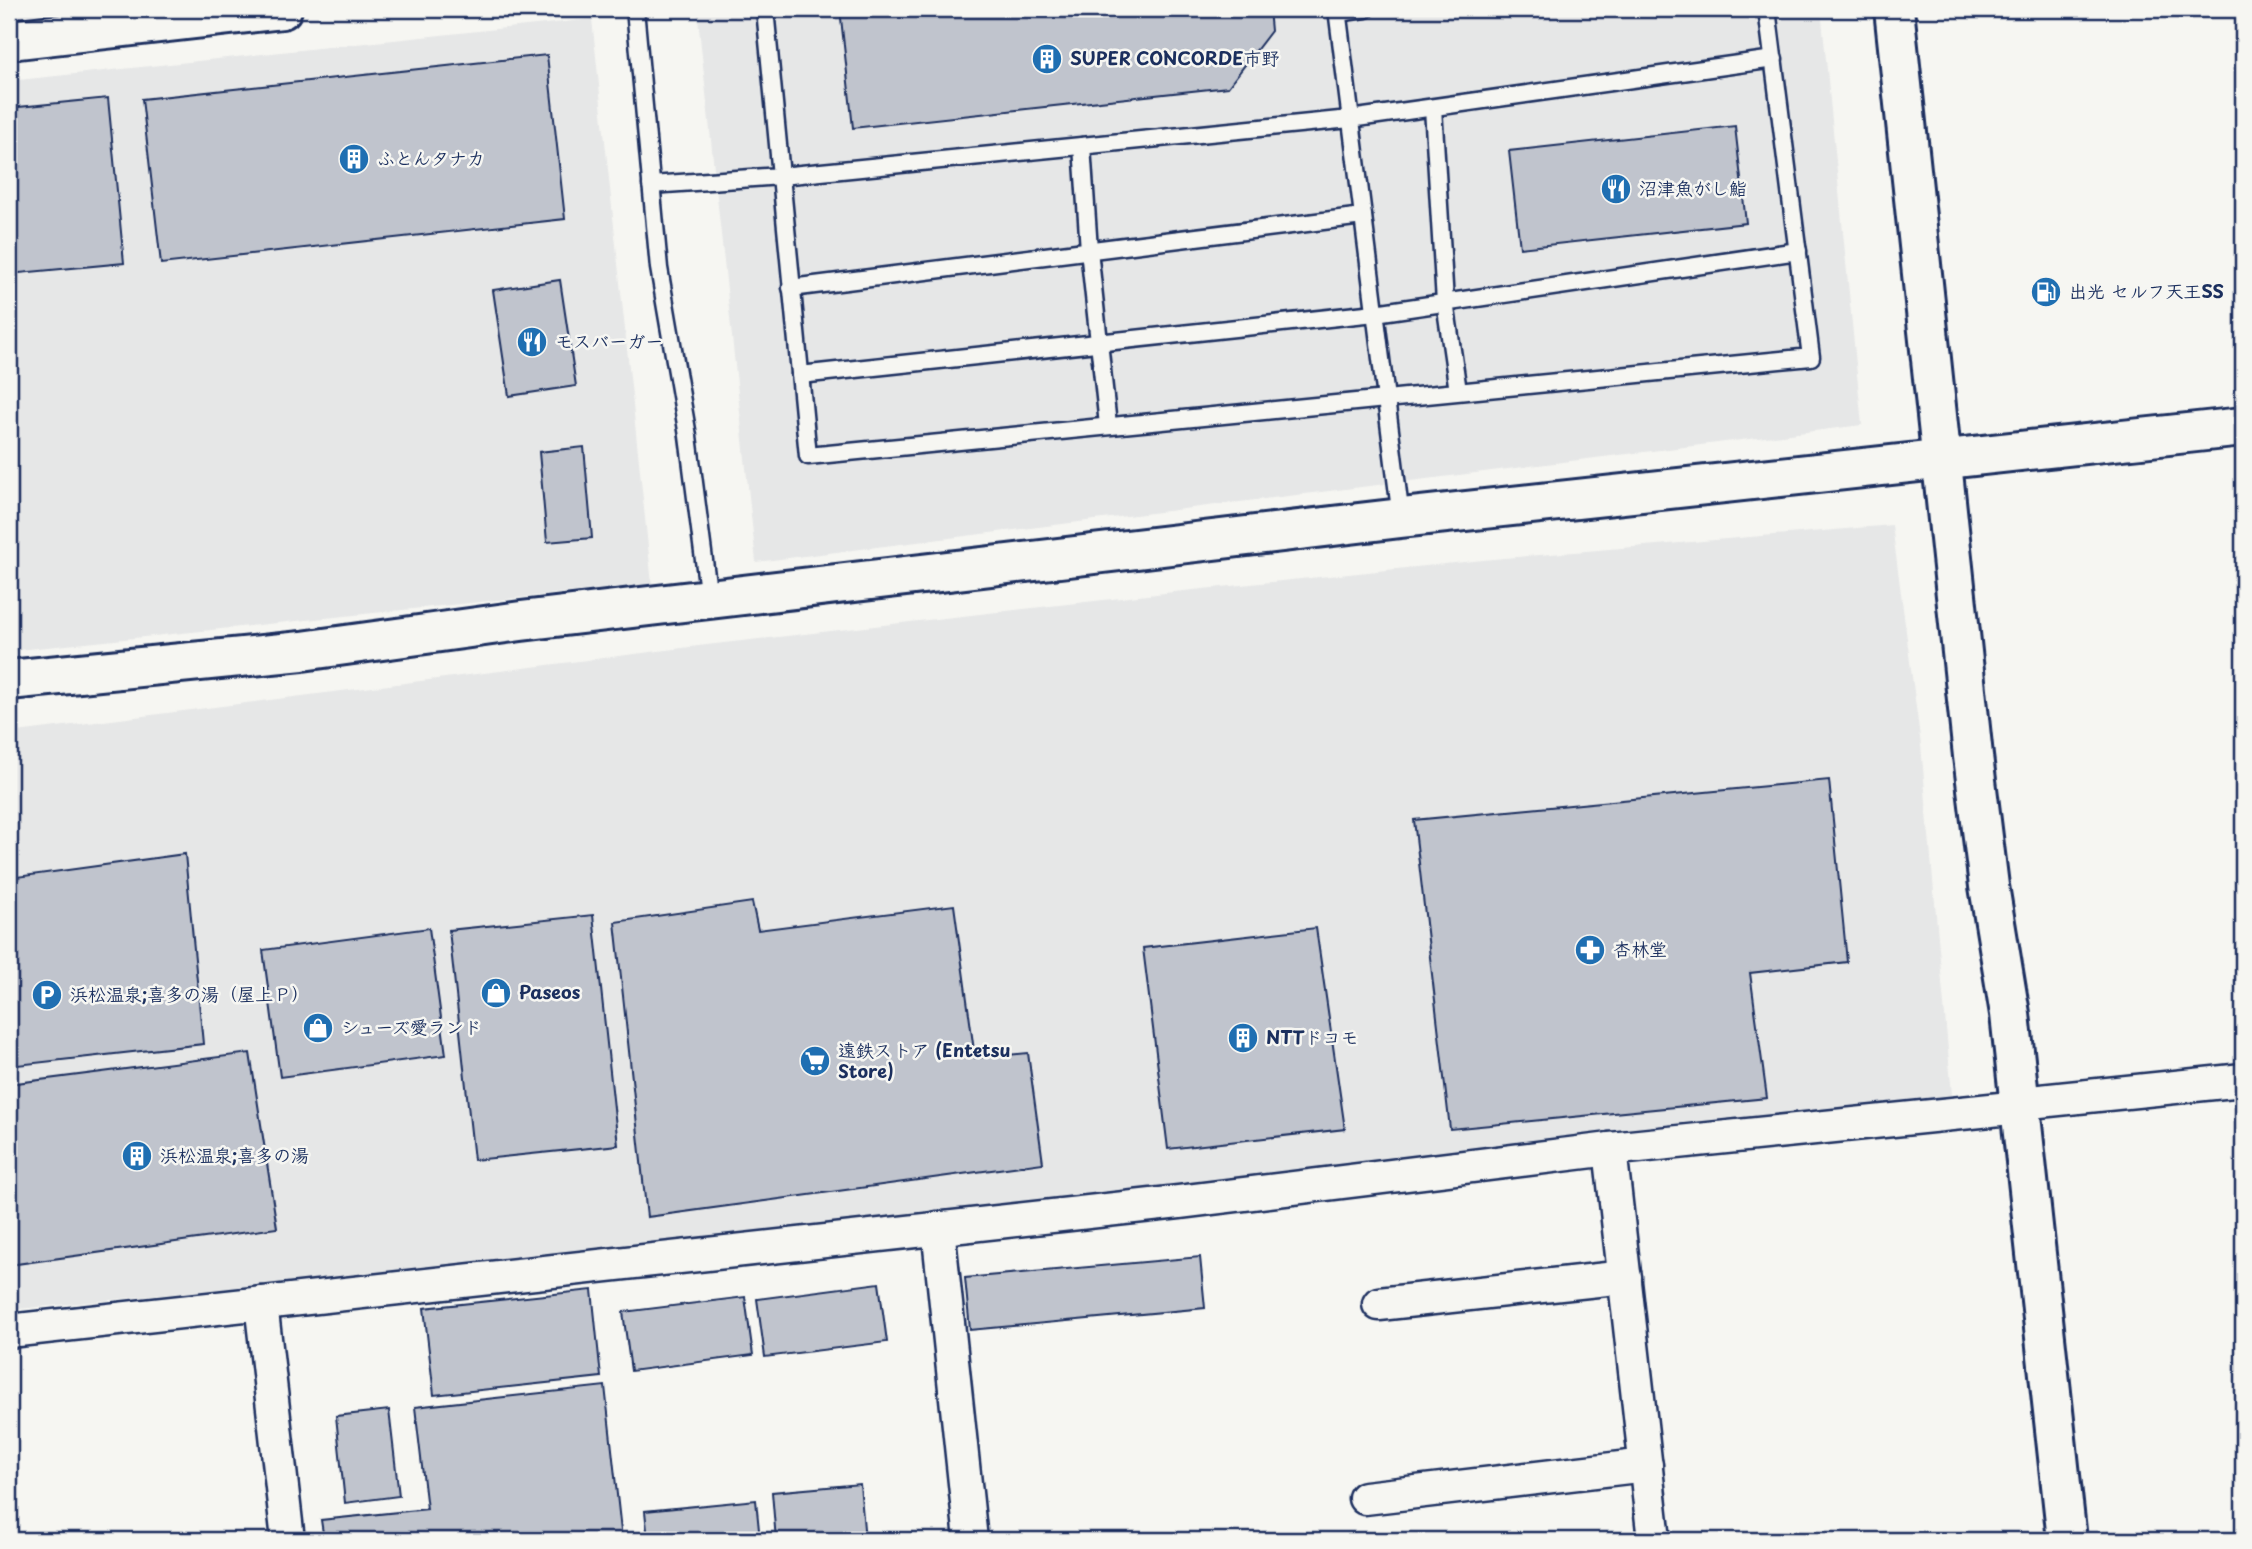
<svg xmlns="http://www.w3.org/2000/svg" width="2252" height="1549" font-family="'Playpen Sans','Klee One',sans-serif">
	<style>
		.built { fill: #e6e7e7 }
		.building { fill: #c0c4cd; stroke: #1b2f5e; stroke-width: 2 }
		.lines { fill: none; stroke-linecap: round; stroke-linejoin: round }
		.lane-casing { stroke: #1b2f5e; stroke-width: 21 }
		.street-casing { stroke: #1b2f5e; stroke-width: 37 }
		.secondary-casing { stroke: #1b2f5e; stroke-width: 44 }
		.lane { stroke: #f6f6f2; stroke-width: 16 }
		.street { stroke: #f6f6f2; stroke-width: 32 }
		.secondary { stroke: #f6f6f2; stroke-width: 38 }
		.labels { text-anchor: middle; stroke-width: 5; stroke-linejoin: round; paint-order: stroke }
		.poi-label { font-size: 18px; font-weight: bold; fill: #1b2f5e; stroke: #f6f6f2; text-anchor: start }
	</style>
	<rect width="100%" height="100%" fill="#f6f6f2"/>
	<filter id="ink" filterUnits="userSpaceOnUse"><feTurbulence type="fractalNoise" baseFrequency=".0143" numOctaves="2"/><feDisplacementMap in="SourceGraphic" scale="14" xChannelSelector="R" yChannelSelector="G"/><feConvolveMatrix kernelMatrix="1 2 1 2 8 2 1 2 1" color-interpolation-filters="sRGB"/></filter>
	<g filter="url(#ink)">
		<!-- built -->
		<g class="built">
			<path d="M9,9H102L9,18Z"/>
			<path d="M697,9H1821L1862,425L756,562Z"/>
			<path d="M592,19L652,584L9,651V81Z"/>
			<path d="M1892,525L1921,745L1952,1095L612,1251L9,1310V733L698,646L1174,592L1493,559Z"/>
		</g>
		<!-- building -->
		<g class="building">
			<path d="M840,9H1269L1271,31L1228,87L853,128Z"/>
			<path d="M547,55L565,219L161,264L142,99Z"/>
			<path d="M108,98L124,263L9,274V108Z"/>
			<path d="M1735,126L1746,223L1520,248L1509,151Z"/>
			<path d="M560,280L576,386L509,396L493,290Z"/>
			<path d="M584,447L592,538L547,542L539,452Z"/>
			<path d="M1829,780L1847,962L1750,973L1767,1098L1450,1129L1414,820Z"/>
			<path d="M185,854L203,1044L9,1066V878Z"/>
			<path d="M752,902L758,930L954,905L975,1058L1028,1053L1043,1163L647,1217L615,922Z"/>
			<path d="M593,915L618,1145L474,1160L449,930Z"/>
			<path d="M429,928L446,1055L280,1077L263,950Z"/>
			<path d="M1316,928L1345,1129L1168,1149L1143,948Z"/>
			<path d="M250,1053L277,1228L9,1265V1084Z"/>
			<path d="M1200,1257L1205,1308L970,1330L965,1278Z"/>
			<path d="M879,1283L887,1342L765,1357L757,1299Z"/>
			<path d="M592,1290L601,1377L434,1395L424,1308Z"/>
			<path d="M745,1297L753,1355L631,1371L623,1312Z"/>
			<path d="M605,1386L622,1540H324L321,1520L427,1509L415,1407Z"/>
			<path d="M389,1410L399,1496L345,1503L336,1416Z"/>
			<path d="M860,1484L865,1540H776L772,1492Z"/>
			<path d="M756,1500L760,1540H648L645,1511Z"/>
		</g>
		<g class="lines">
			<!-- lane casing -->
			<g class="lane-casing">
				<g id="lane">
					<path d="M635,9L659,268L688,436L709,599"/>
					<path d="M1337,9L1401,518"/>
					<path d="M1767,9L1811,357L808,456L781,176L1350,119L1774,59"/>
					<path d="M1337,13L1366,9"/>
					<path d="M1433,108L1445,302L1458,391"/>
					<path d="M1082,146L1089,250L1108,425"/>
					<path d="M651,185L781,176L765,9"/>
					<path d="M791,288L1363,216"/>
					<path d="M800,375L1375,313L1798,251"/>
				</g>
			</g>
			<!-- street casing -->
			<g class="street-casing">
				<g id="street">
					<path d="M2020,1103L2243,1080"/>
					<path d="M1610,1149L1654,1540"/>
					<path d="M938,1228L971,1540"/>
					<path d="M261,1303L288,1540"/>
					<path d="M1379,1304L1625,1277"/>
					<path d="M9,1331L1179,1202L1610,1149L2020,1107"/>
					<path d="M1365,1498L1646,1465"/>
				</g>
			</g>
			<!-- secondary casing -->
			<g class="secondary-casing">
				<g id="secondary">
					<path d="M1894,9L1973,756L1989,886L2010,1014L2067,1540"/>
					<path d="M9,40L282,9"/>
					<path d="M9,680L302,651L521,621L1401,518L2243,427"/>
				</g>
			</g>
			<!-- lane -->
			<use href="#lane" class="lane"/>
			<!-- street -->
			<use href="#street" class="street"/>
			<!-- secondary -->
			<use href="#secondary" class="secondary"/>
		</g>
	</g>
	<!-- icons -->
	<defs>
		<g id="building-disc" transform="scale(1.575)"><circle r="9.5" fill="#1f6fb2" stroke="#f6f6f2"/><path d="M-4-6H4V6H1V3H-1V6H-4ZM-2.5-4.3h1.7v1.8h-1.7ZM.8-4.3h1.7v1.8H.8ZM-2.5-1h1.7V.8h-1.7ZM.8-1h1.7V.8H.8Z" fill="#fff"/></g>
		<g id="restaurant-disc" transform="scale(1.575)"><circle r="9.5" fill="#1f6fb2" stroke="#f6f6f2"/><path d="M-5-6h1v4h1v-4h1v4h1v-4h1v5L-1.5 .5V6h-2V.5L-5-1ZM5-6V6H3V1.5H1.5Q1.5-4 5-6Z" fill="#fff"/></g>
		<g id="fuel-disc" transform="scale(1.575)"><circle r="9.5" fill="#1f6fb2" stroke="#f6f6f2"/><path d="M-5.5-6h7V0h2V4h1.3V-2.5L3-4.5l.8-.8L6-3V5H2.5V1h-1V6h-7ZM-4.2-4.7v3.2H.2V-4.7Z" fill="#fff"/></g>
		<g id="pharmacy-disc" transform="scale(1.575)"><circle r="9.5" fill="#1f6fb2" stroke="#f6f6f2"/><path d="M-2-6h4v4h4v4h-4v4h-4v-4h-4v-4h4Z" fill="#fff"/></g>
		<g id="shop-disc" transform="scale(1.575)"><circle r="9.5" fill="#1f6fb2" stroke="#f6f6f2"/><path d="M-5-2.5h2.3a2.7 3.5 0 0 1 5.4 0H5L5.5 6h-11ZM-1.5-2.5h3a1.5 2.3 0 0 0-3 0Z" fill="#fff"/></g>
		<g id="parking-disc" transform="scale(1.575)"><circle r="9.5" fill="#1f6fb2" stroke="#f6f6f2"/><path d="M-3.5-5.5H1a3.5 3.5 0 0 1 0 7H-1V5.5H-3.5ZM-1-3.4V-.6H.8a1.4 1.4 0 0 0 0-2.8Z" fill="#fff"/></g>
		<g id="supermarket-disc" transform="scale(1.575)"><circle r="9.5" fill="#1f6fb2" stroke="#f6f6f2"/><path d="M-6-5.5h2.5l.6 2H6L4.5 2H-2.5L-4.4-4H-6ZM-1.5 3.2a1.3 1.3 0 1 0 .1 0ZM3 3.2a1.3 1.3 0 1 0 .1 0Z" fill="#fff"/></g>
	</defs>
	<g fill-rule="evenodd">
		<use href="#building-disc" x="1047" y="59"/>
		<use href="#building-disc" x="354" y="159"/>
		<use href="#restaurant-disc" x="1616" y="189"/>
		<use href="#fuel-disc" x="2046" y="292"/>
		<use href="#restaurant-disc" x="532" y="342"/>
		<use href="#pharmacy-disc" x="1590" y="950"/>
		<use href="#shop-disc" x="496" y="993"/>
		<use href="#parking-disc" x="47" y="995"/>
		<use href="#shop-disc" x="318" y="1028"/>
		<use href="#building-disc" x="1243" y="1038"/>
		<use href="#supermarket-disc" x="815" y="1061"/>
		<use href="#building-disc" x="137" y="1156"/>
	</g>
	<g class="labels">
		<!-- poi labels -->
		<g class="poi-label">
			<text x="1070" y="65">SUPER CONCORDE市野</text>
			<text x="377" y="165">ふとんタナカ</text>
			<text x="1639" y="195">沼津魚がし鮨</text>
			<text x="2069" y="298">出光 セルフ天王SS</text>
			<text x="555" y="348">モスバーガー</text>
			<text x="1613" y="956">杏林堂</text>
			<text x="519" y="999">Paseos</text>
			<text x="70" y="1001">浜松温泉;喜多の湯（屋上Ｐ）</text>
			<text x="341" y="1034">シューズ愛ランド</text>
			<text x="1266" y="1044">NTTドコモ</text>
			<text x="838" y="1057">遠鉄ストア (Entetsu<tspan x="838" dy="21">Store)</tspan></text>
			<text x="160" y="1162">浜松温泉;喜多の湯</text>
		</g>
	</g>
	<!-- margin -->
	<rect width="2252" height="1549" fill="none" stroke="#f6f6f2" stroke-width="35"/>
	<rect x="18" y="18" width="2217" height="1514" fill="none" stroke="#1b2f5e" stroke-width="2.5" filter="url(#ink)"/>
</svg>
